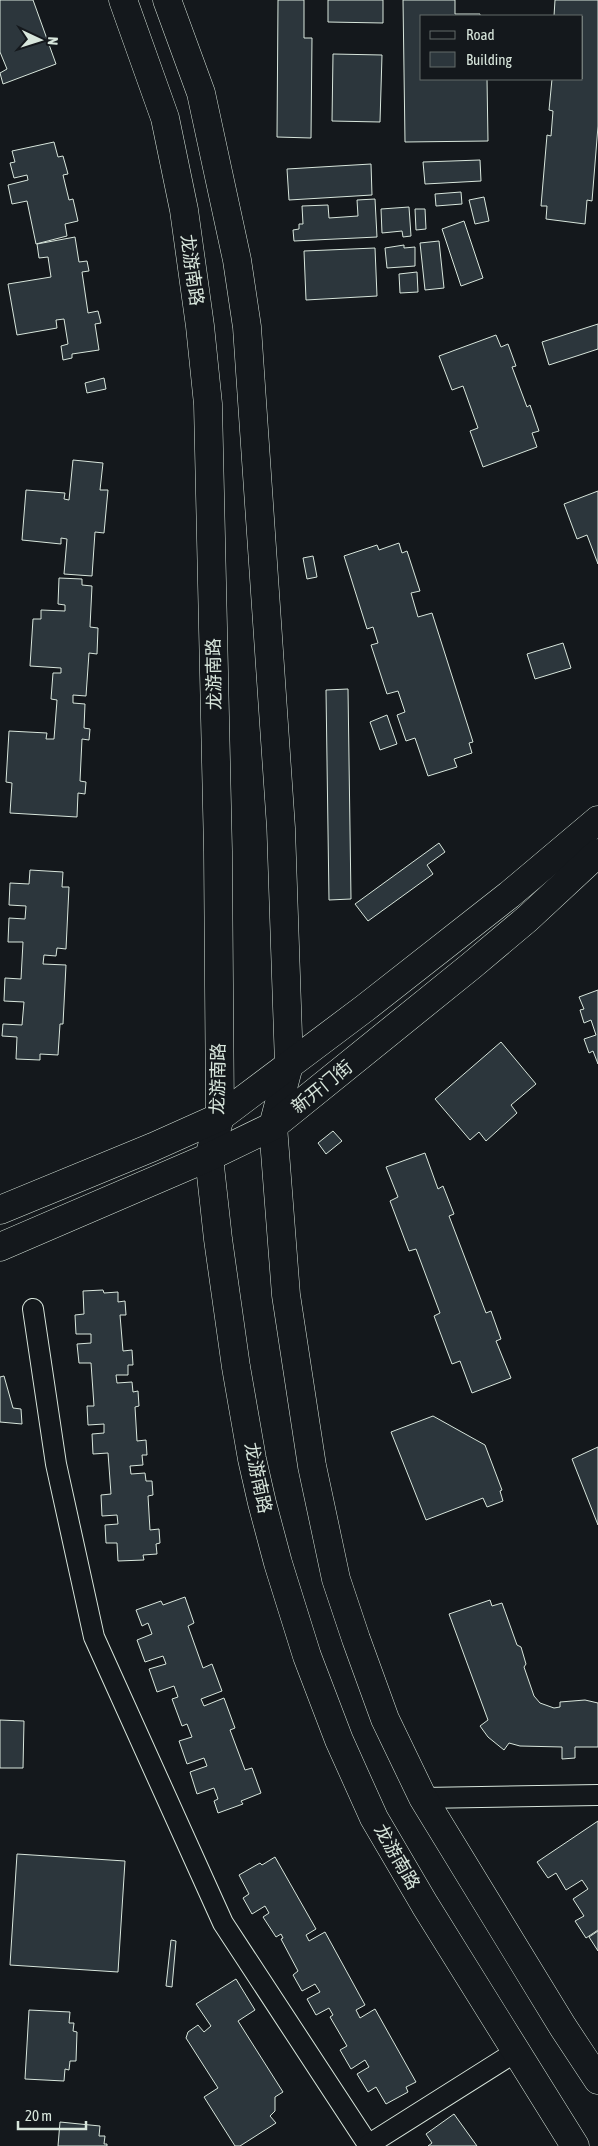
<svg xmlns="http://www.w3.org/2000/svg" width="598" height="2146" font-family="'Asap Condensed','Noto Sans SC',sans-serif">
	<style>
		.building { fill: #2c363c; stroke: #d8e6dc }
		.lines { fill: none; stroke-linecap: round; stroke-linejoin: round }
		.street-casing { stroke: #d8e6dc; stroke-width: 22 }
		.secondary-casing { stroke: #d8e6dc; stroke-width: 29 }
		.street { stroke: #14181c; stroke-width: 20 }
		.secondary { stroke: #14181c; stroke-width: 28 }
		.labels { text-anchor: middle; stroke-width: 4; stroke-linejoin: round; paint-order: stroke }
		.street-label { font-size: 18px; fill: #d8e6dc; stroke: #14181c }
	</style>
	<rect width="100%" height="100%" fill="#14181c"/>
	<!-- building -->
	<g class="building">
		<path d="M0,0H33L56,64L3,84L0,73L7,69L0,52Z"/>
		<path d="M278,0H304V38H312L311,138L277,137Z"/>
		<path d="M328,0H383V23L328,22Z"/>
		<path d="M403,0H455V14H480V16H422V79H487L488,141L405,142Z"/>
		<path d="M555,0H598V126L592,201L587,200L585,224L546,219L547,206H541L547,135L551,136L553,111L549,110L552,79H582V16H554Z"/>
		<path d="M333,54L382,55L380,122L332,121Z"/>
		<path d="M54,142L58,157L63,156L68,174L63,175L69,200L73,199L78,221L65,224L67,236L36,244L27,201L12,204L8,185L28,180L27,175L14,178L10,163L15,162L12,151Z"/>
		<path d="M480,160L481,181L425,184L423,162Z"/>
		<path d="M371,164L372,195L289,200L287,169Z"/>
		<path d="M461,192L462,204L436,206L435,194Z"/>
		<path d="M484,197L489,221L475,224L469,200Z"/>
		<path d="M375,199L377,237L294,241L293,230L299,229V224H303L302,206L328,205L329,218L358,216L357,200Z"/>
		<path d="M409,207L411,236L403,237L402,231L382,233L381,209Z"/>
		<path d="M415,209H425L426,229L416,230Z"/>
		<path d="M464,221L483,278L461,286L442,229Z"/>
		<path d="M75,237L79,262L87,261L89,271L82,272L88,313L98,311L101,323L95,324L99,350L72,354V358L63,360L61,346L68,344L64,319L56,320L57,328L17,335L8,284L51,277L48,257L39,258L37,244Z"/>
		<path d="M439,241L444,288L425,290L420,243Z"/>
		<path d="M404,245V248L415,247V266L387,268L385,248Z"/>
		<path d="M375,248L377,296L306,300L304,251Z"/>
		<path d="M417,272L418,292L400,293L399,274Z"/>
		<path d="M598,324V349L549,365L542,342Z"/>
		<path d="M496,335L501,347L508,344L516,366L512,367L527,407L530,405L539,431L532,433L537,447L483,467L470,431L478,428L463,386L452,390L439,356Z"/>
		<path d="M104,378L106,389L87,393L85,383Z"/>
		<path d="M73,460L103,463L100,490H108L104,533L95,532L92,576L64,574L67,539L61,538V544L22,540L26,490L65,493L64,499L69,500Z"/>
		<path d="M598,491V564L587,535L577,539L564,504Z"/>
		<path d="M399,543L402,553L407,551L420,591L411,593L418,617L432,613L473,742L469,743L472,753L454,759L457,767L428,776L415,738L406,741L397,715L405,712L398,691L387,694L371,645L378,643L373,627L367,629L344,556L377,545L379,550Z"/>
		<path d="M313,556L317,577L307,579L303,558Z"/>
		<path d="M59,578L82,579V585L92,586L90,627L98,628L97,654L89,653L86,696L73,695V703L85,704L84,728L90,729L89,740L82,739L80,781L86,782L85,794L78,793L77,817L10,813L12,783L6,782L9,731L47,733L46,739H54L57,700L51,699L53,673H61V668L30,666L33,619H41V610L65,611V605L58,604Z"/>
		<path d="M563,643L571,668L535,679L527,654Z"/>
		<path d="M348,689L351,899L329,900L326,690Z"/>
		<path d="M387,715L397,744L380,750L370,722Z"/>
		<path d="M439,843L445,852L427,865L433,874L368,921L355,904Z"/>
		<path d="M30,870L63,872L62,887H69L66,949L57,948L56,956L44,955L43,964L66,965L63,1024H60L58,1055L40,1054V1060L16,1059L17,1037L2,1036L3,1024L22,1025L24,1002L4,1001L5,978L21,979L23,942H8L9,918L25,919L26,906L9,905L10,883L29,884Z"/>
		<path d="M598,990V1064L593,1051L589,1053L584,1039L596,1035L591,1020L584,1023L580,1010L584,1009L579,997Z"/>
		<path d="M501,1042L536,1084L511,1105L517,1113L486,1141L479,1132L470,1140L435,1099Z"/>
		<path d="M333,1131L342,1141L326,1154L318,1143Z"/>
		<path d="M425,1153L438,1189L443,1186L454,1214L449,1216L486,1313L491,1311L501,1339L496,1341L511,1378L472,1393L460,1361L452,1364L434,1316L440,1313L416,1249L409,1251L390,1201L398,1197L386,1167Z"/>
		<path d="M103,1290L104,1293L118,1292V1302L125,1301L126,1315H120L123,1351L132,1350L133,1365H128V1375H116L117,1383L132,1382L133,1392L138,1391L139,1406L135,1407L137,1441L146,1440L147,1455H142L143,1465L130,1466L131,1474L145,1473L146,1481H152L153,1495L148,1496L150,1530L159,1529L160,1543L156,1544L157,1554L143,1555L144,1560L118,1561L117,1543H106L105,1525L118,1524L117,1515L102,1516L101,1495L111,1494L108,1453L93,1454L92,1434L104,1433V1424L88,1425L87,1406H94L91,1363H79L77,1344L91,1343V1334H76L75,1315L84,1314L83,1291Z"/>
		<path d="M4,1376L13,1408L21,1409L22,1424L0,1422V1377Z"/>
		<path d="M433,1416L485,1445L502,1490L500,1491L503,1501L487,1507L483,1498L426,1520L391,1432Z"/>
		<path d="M598,1447V1525L572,1459Z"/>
		<path d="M185,1597L194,1623L188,1626L203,1668L212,1664L222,1691L201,1699L204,1706L224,1698L235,1728L230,1730L245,1770L252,1768L261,1793L241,1801L243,1804L218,1813L214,1801L218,1799L214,1788L197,1794L190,1772L207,1766L204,1758L187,1764L179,1741L192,1737L187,1724L182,1726L172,1699L178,1697L174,1686L157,1692L149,1669L166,1664L163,1656L145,1662L137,1640L152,1634L148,1623L142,1626L136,1610L161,1601L163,1605Z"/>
		<path d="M490,1600L492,1606L502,1603L517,1645L521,1647L526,1664L524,1667L534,1696L540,1703L554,1708L560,1707V1702L585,1700L598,1703V1747H575V1758L562,1759V1747L520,1746L509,1743L504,1750L488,1737L480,1726L488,1720L449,1614Z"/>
		<path d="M0,1720L24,1721L23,1768H0Z"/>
		<path d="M598,1821V1930L586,1938L575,1921L584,1916L573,1899L588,1889L582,1880L566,1890L556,1873L548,1878L537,1862Z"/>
		<path d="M17,1854L125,1861L118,1972L10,1965Z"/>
		<path d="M275,1857L316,1929L306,1935L309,1941L325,1932L365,2005L356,2010L360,2018L375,2009L416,2082L406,2087L408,2092L386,2104L376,2087L368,2092L357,2074L369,2067L365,2060L351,2069L340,2050L347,2046L330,2017L333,2015L329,2008L316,2015L307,1999L320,1992L315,1984L302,1991L293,1975L298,1971L281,1939L283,1938L281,1934L276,1937L263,1917L269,1913L265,1906L252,1914L243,1898L249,1894L239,1875L260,1863L262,1865Z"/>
		<path d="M598,1931V1951L589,1937Z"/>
		<path d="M171,1940L176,1941L172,1987L166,1986Z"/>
		<path d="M236,1979L255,2010L238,2021L283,2092L275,2097V2111L270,2116L276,2123L240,2146H235L204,2097L218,2088L186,2038L188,2032L198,2025L204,2032L211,2026L196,2004Z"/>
		<path d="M29,2010L70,2012L69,2023H74L73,2031L77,2032L76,2061H70L69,2070L65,2069L64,2081L25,2079Z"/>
		<path d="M454,2114L477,2146H428L432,2143L426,2134Z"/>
		<path d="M60,2122L100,2126L99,2136H105L104,2144H107V2146H58Z"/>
	</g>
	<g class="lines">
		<!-- street casing -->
		<g class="street-casing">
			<g id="street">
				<path d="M33,1309L56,1464L94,1637L223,1923L369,2146"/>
				<path d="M423,1798L598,1795"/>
				<path d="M368,2145L517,2051"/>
			</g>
		</g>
		<!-- secondary casing -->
		<g class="secondary-casing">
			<g id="secondary">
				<path d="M123,0L165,118L184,210L200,326L208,404L218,851L220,1117L209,1157L218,1239L236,1367L252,1459L262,1503L278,1563L307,1656L339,1740L374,1818L425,1905L575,2146"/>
				<path d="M167,0L201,93L237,260L247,327L281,828L289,1065L273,1126L286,1295L312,1466L336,1579L356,1639L385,1719L423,1798L563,2027L598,2080"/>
				<path d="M0,1210L153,1147L220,1117L365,1008L509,895L598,820"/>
				<path d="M0,1247L209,1157L273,1126L471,966L527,919L598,853"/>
			</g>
		</g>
		<!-- street -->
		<use href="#street" class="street"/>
		<!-- secondary -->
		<use href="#secondary" class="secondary"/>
	</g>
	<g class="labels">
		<!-- street labels -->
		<g class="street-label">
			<text transform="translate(192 270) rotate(82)" y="6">龙游南路</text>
			<text transform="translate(214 674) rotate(-91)" y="6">龙游南路</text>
			<text transform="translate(218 1079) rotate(-89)" y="6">龙游南路</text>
			<text transform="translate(322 1087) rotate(-39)" y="6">新开门街</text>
			<text transform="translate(258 1478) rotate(78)" y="6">龙游南路</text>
			<text transform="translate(397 1857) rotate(60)" y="6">龙游南路</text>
		</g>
	</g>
	<!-- legend -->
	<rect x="420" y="15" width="162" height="65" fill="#14181c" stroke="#626a69"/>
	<rect x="430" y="31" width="25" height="8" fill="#14181c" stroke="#626a69"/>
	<text x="466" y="40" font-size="15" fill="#d8e6dc">Road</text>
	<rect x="430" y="52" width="25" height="15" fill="#2c363c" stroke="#626a69"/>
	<text x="466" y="65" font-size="15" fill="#d8e6dc">Building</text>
	<!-- north arrow -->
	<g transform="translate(40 40) rotate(94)" stroke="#14181c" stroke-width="4" paint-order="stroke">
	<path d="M0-4L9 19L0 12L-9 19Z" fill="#d8e6dc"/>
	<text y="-8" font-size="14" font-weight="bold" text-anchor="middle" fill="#d8e6dc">N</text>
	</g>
	<!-- scale -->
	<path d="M18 2121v8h68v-8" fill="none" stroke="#d8e6dc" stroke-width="2.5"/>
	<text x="25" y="2121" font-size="15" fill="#d8e6dc" stroke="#14181c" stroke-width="4" paint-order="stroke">20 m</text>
</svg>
